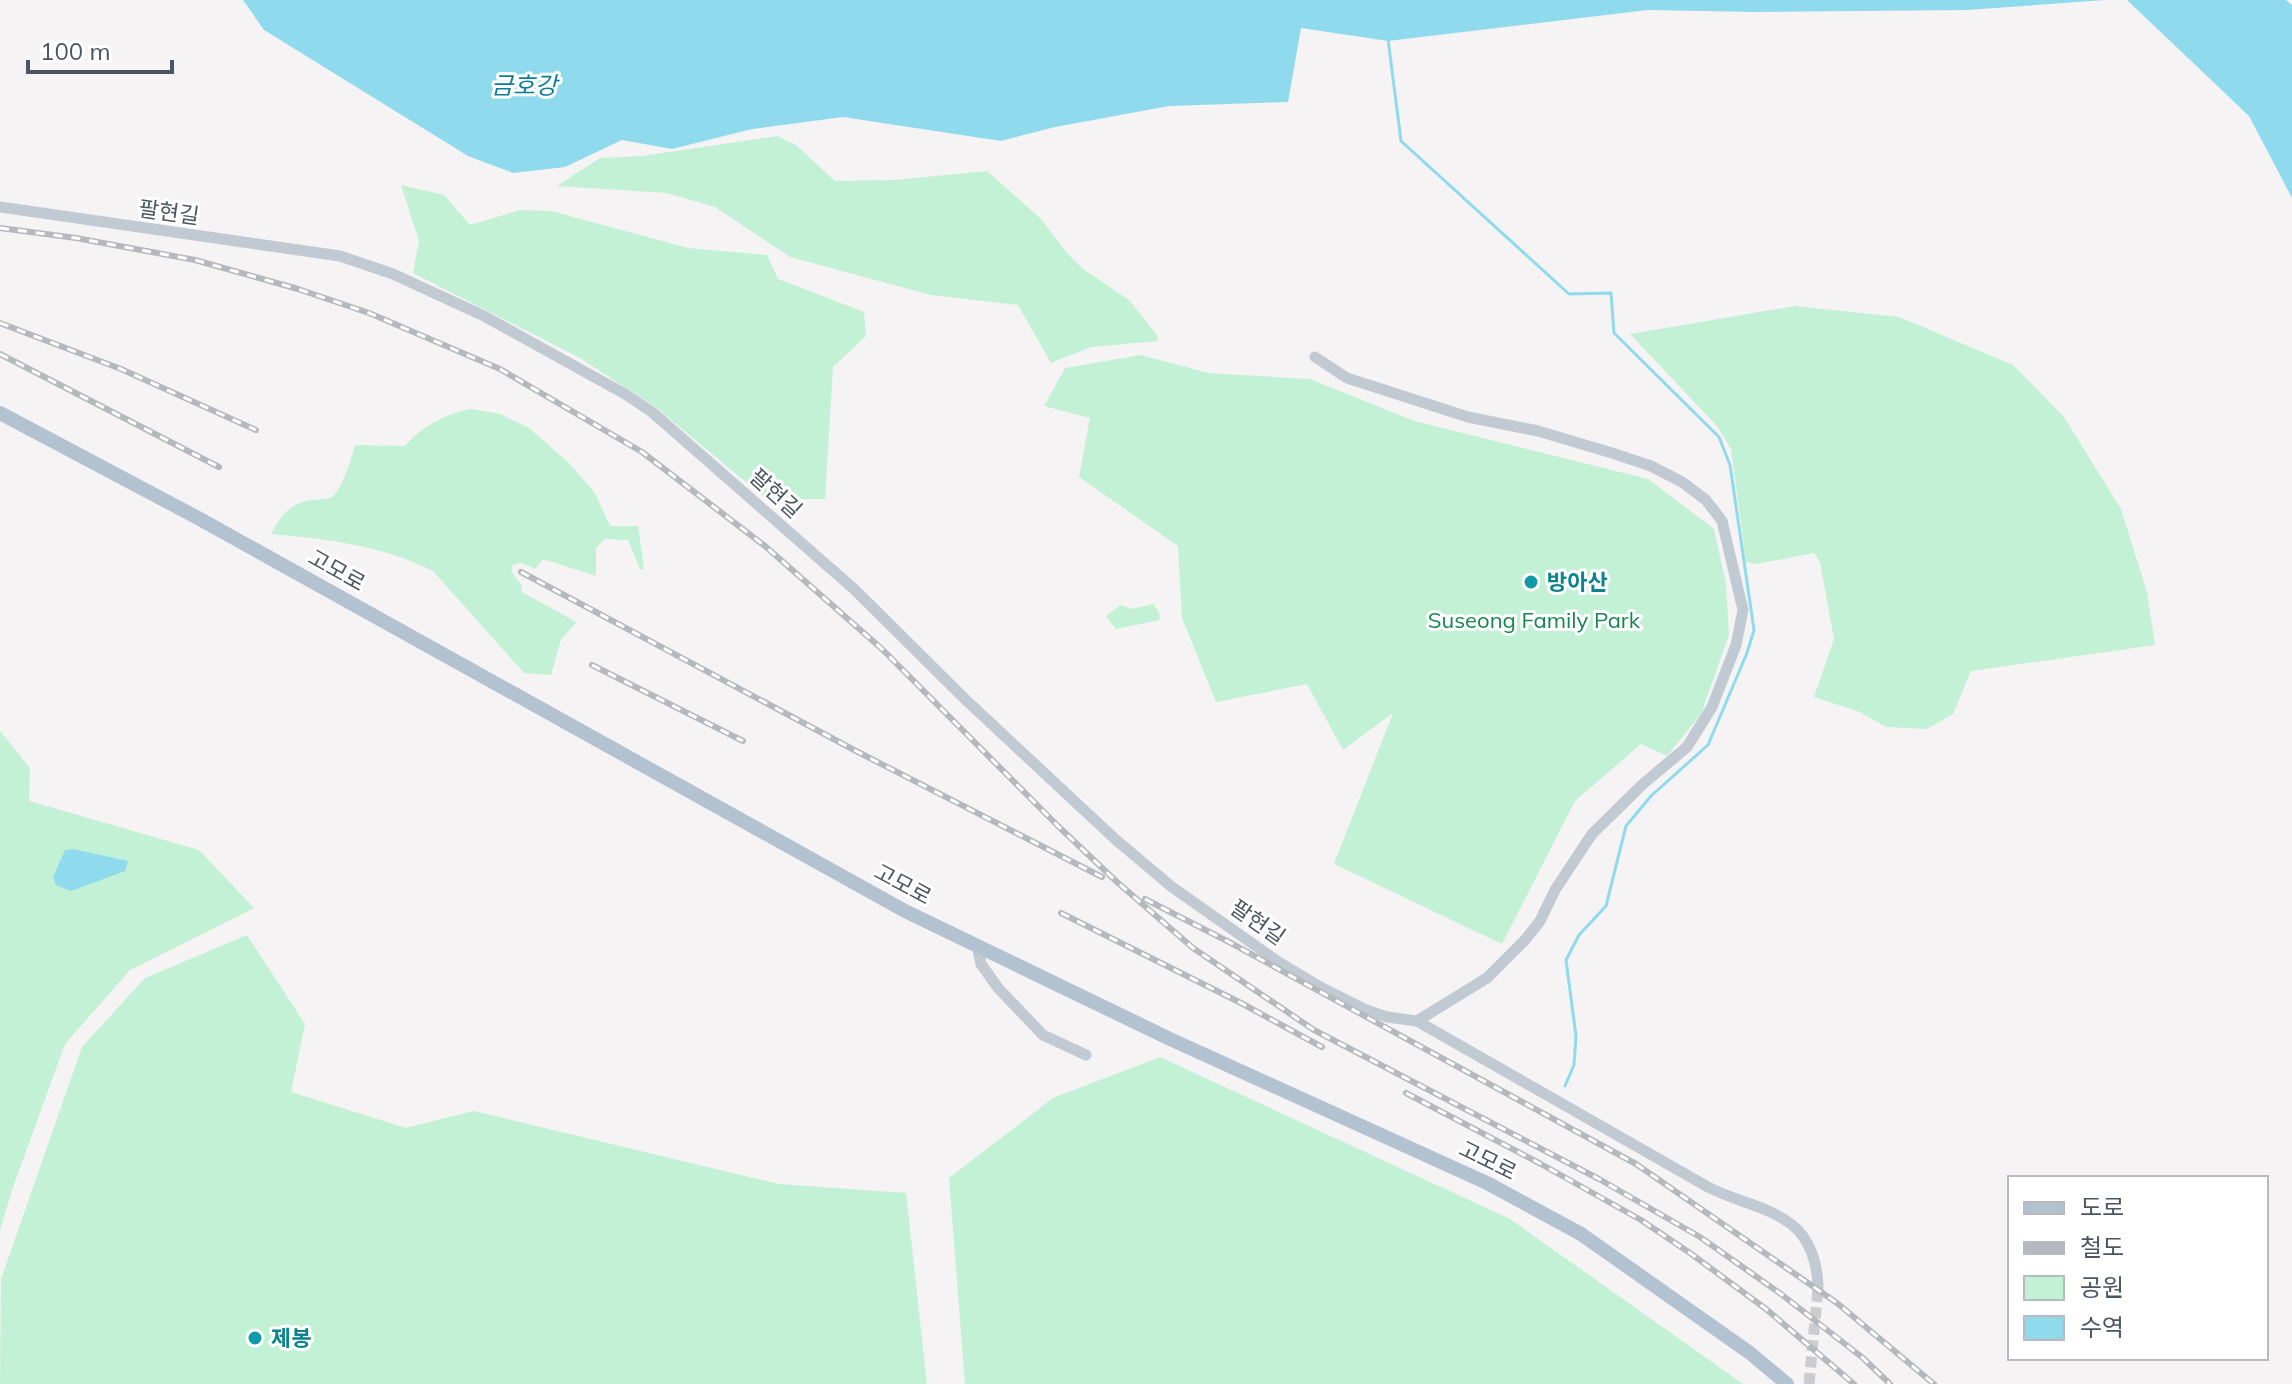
<svg xmlns="http://www.w3.org/2000/svg" width="2292" height="1384" font-family="Mulish,'Noto Sans KR',sans-serif">
	<style>
		.green { fill: #c3f1d5 }
		.water { fill: #90daee }
		.lines { fill: none; stroke-linecap: round; stroke-linejoin: round }
		.stream { stroke: #90daee; stroke-width: 3 }
		.minor-tunnel { stroke: #caccce; stroke-width: 11; stroke-dasharray: 11 5.5; stroke-linecap: butt }
		.minor { stroke: #c1cad2; stroke-width: 11 }
		.major { stroke: #b3c2d1; stroke-width: 14 }
		.rail-casing { stroke: #b5b8bd; stroke-width: 6 }
		.rail { stroke: #fff; stroke-width: 3; stroke-dasharray: 9; stroke-linecap: butt }
		.culture-dot { fill: #0f9aa8; stroke: #fff; stroke-width: 3 }
		.labels { text-anchor: middle; stroke-width: 6; stroke-linejoin: round; paint-order: stroke }
		.street-label { font-size: 22px; fill: #4a5661; stroke: #fff }
		.culture-label { font-size: 22px; font-weight: bold; fill: #0d838f; stroke: #fff; text-anchor: start }
		.park-label { font-size: 22px; fill: #17864f; stroke: #fff }
		.water-label { font-size: 24px; font-style: italic; fill: #0c7c9b; stroke: #fff }
	</style>
	<rect width="100%" height="100%" fill="#f5f3f3"/>
	<!-- green -->
	<g class="green">
		<path d="M777,136L796,145L835,181L895,180L987,171L1040,218L1066,252L1083,269L1129,300L1157,335L1158,341L1091,347L1051,363L1018,305L931,295L790,257L715,207L667,193L557,186L600,158L642,156Z"/>
		<path d="M401,185L444,195L470,225L520,210L551,211L688,248L767,255L778,279L864,312L866,336L833,367L825,499H766L657,408L578,357L413,273L419,241Z"/>
		<path d="M1795,306L1899,317L2013,365L2064,417L2121,509L2147,592L2155,645L1971,671L1953,714L1927,729L1886,727L1860,712L1814,697L1834,639L1820,562L1814,553L1757,564L1746,562L1731,449L1717,426L1630,334Z"/>
		<path d="M1141,355L1208,373L1310,379L1414,421L1648,479L1714,529L1726,584L1729,635L1701,714L1667,756L1641,744L1575,801L1502,944L1334,864L1393,713L1343,750L1307,684L1216,702L1182,618L1178,546L1079,477L1090,418L1044,406L1065,368Z"/>
		<path d="M471,409L500,414L529,428L569,463L595,493L610,526H638L644,569H640L628,540L605,539L596,548V576L543,559L535,569L522,563L513,565L511,571L522,586V592L576,622L561,640L551,675L524,673L433,571C382,545 326,539 271,534C281,515 291,502 313,500C319,499 326,500 332,497C342,490 352,457 355,445L405,446C421,427 447,413 471,409Z"/>
		<path d="M1153,604L1159,612L1160,620L1116,629L1106,616L1121,605L1132,609Z"/>
		<path d="M0,731L30,768L29,801L199,850L254,908L130,970L65,1044L12,1190L0,1231Z"/>
		<path d="M247,935L305,1024L291,1092L406,1128L474,1111L779,1184L906,1193L927,1384H0L1,1279L82,1047L145,978Z"/>
		<path d="M1160,1057L1510,1219L1743,1384H965L949,1178L1053,1098Z"/>
	</g>
	<!-- water -->
	<g class="water">
		<path d="M243,0H2105L1967,10L1756,12L1648,10L1388,41L1301,28L1288,102L1169,106L1055,127L1001,141L843,117L752,129L672,149L622,140L565,167L513,173L468,156L264,30Z"/>
		<path d="M2127,0H2286L2292,5V198L2249,116Z"/>
		<path d="M73,849L128,861L125,871L71,891L56,885L53,877L65,850Z"/>
	</g>
	<g class="lines">
		<!-- stream -->
		<path class="stream" d="M1388,39L1401,141L1569,294L1611,293L1614,333L1719,437L1730,465L1754,630L1747,653L1708,745L1651,796L1626,826L1606,906L1579,935L1566,960L1576,1036L1574,1065L1565,1086"/>
		<!-- minor-tunnel -->
		<path class="minor-tunnel" d="M1809,1384L1818,1289"/>
		<!-- minor -->
		<g class="minor">
			<path d="M0,207L340,256L393,274L484,316L625,394L652,412L854,589L967,701L1115,839L1172,887L1280,963L1322,988L1366,1010L1387,1017L1417,1021C1514,1077 1611,1132 1708,1187C1734,1201 1768,1206 1791,1224C1811,1239 1818,1266 1818,1289"/>
			<path d="M1315,357L1347,378L1468,417L1538,431L1612,453L1651,466L1682,482L1706,500L1722,521L1743,610L1736,645L1712,707L1687,747L1643,784L1592,834L1555,890L1540,921L1525,940L1487,978L1417,1021"/>
			<path d="M977,946L981,964L998,988L1043,1035L1086,1055"/>
		</g>
		<!-- major -->
		<path class="major" d="M0,413L198,518L905,911L1170,1039L1487,1183L1581,1234L1750,1353L1787,1384"/>
		<!-- rail casing -->
		<g class="rail-casing">
			<g id="rail">
				<path d="M0,228L76,238L195,260L298,289L369,313L500,369L642,452L765,546L882,649L1058,826L1117,882L1193,948L1314,1030L1599,1179L1700,1237L1781,1294L1863,1358L1890,1384"/>
				<path d="M0,323L121,369L256,430"/>
				<path d="M0,354L219,467"/>
				<path d="M521,572L856,751L1102,877"/>
				<path d="M592,665L743,741"/>
				<path d="M1145,899L1229,942L1636,1164L1837,1303L1934,1384"/>
				<path d="M1061,913L1241,1003L1322,1047"/>
				<path d="M1406,1093L1541,1164L1641,1220L1690,1253L1766,1309L1854,1384"/>
			</g>
		</g>
		<!-- rail -->
		<use href="#rail" class="rail"/>
	</g>
	<!-- markers -->
	<g class="culture-dot">
		<circle cx="1531" cy="582" r="8"/>
		<circle cx="255" cy="1338" r="8"/>
	</g>
	<g class="labels">
		<!-- street labels -->
		<g class="street-label">
			<text transform="translate(169 212) rotate(8)" y="8">팔현길</text>
			<text transform="translate(776 493) rotate(42)" y="8">팔현길</text>
			<text transform="translate(337 570) rotate(29)" y="8">고모로</text>
			<text transform="translate(903 884) rotate(28)" y="8">고모로</text>
			<text transform="translate(1258 922) rotate(35)" y="8">팔현길</text>
			<text transform="translate(1488 1160) rotate(26)" y="8">고모로</text>
		</g>
		<!-- culture labels -->
		<g class="culture-label">
			<text x="1547" y="590">방아산</text>
			<text x="271" y="1346">제봉</text>
		</g>
		<!-- park labels -->
		<g class="park-label">
			<text x="1534" y="628">Suseong Family Park</text>
		</g>
		<!-- water labels -->
		<g class="water-label">
			<text x="524" y="94">금호강</text>
		</g>
	</g>
	<!-- legend -->
	<rect x="2008" y="1176" width="260" height="184" fill="#ffffff" stroke="#b7bbc0" stroke-width="2"/>
	<rect x="2024" y="1202" width="40" height="12" fill="#b3c2d1" stroke="#b7bbc0" stroke-width="2"/>
	<text x="2080" y="1216" font-size="24" fill="#4a5661">도로</text>
	<rect x="2024" y="1242" width="40" height="12" fill="#b5b8bd" stroke="#b7bbc0" stroke-width="2"/>
	<text x="2080" y="1256" font-size="24" fill="#4a5661">철도</text>
	<rect x="2024" y="1276" width="40" height="24" fill="#c3f1d5" stroke="#b7bbc0" stroke-width="2"/>
	<text x="2080" y="1296" font-size="24" fill="#4a5661">공원</text>
	<rect x="2024" y="1316" width="40" height="24" fill="#90daee" stroke="#b7bbc0" stroke-width="2"/>
	<text x="2080" y="1336" font-size="24" fill="#4a5661">수역</text>
	<!-- scale -->
	<path d="M28 60v12h144v-12" fill="none" stroke="#4a5661" stroke-width="4"/>
	<text x="40" y="60" font-size="24" fill="#4a5661" stroke="#ffffff" stroke-width="6" paint-order="stroke">100 m</text>
</svg>
